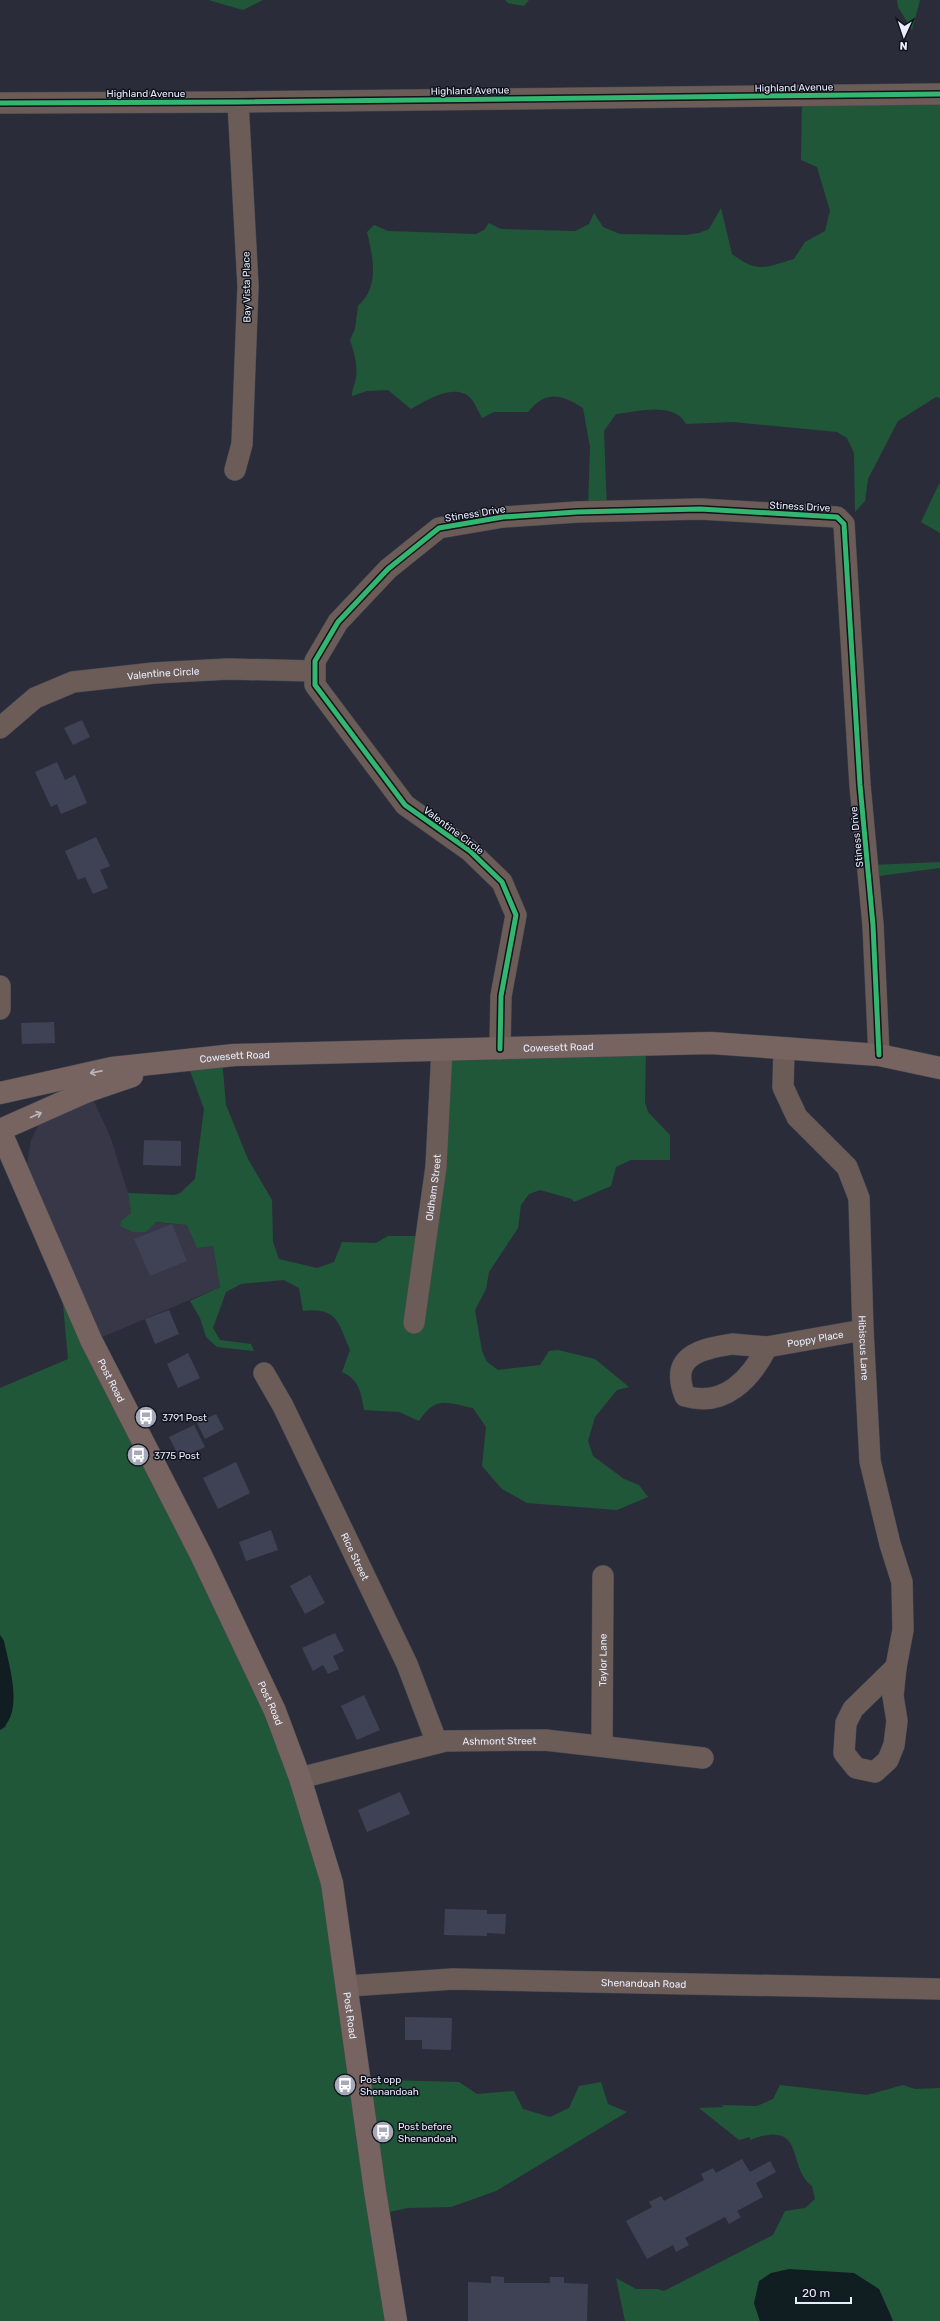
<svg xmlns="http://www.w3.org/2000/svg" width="940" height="2321" font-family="Rubik,sans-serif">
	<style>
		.commercial { fill: #383747 }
		.forest { fill: #215739 }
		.water { fill: #101e22 }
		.building { fill: #3f4254 }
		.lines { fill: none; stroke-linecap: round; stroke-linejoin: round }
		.minor-casing { stroke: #464953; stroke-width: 22 }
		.major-casing { stroke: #464953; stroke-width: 23 }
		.minor { stroke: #6b5c58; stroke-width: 21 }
		.major { stroke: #776460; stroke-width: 22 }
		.cycleway-casing { stroke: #10121c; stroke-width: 8 }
		.cycleway { stroke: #33b770; stroke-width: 5 }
		.oneway { stroke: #bbb6be }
		.labels { text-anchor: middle; stroke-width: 3; stroke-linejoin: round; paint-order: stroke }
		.street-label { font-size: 10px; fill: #e8ecfc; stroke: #10121c }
		.poi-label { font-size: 10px; fill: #e8ecfc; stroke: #10121c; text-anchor: start }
	</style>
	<rect width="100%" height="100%" fill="#2a2d39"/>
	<!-- commercial -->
	<path class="commercial" d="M90,1093L110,1136L128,1193L131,1213L122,1220L188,1225L197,1248L213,1246L220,1287L93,1341L25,1178L31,1140L42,1118Z"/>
	<!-- forest -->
	<g class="forest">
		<path d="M208,0H263L243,10Z"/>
		<path d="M505,0H529L524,6L508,3Z"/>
		<path d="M897,0H920L912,30L898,7Z"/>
		<path d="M940,95V398L936,397L898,421L868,479L865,501L855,512L854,453L847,438L837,432L733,422L686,424C673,401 639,412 616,414L604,431L607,511H588L590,447L583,408C561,394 546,390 528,412H494L482,418C479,412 476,406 473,401C458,380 427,400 411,409L388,390L367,391L352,396C352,389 355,384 356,378C358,365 354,352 350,340L355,329L358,306C380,287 373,257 367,232L374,225L388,231L476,234L484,230L489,223L501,229L575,231L589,224L594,213L603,227L620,234L685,235L699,233L709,229L721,208L732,254C758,274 765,267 794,259L805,242L825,231L830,211L817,167L801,160L802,97Z"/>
		<path d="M939,484L940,485V533L921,522Z"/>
		<path d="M940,862V868L871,877V865Z"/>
		<path d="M646,1048L645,1102L648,1112L670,1135V1160H631L616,1167L611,1186L574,1202L572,1199L540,1190L529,1194L521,1205L518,1228L489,1272L486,1289L475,1310L482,1351L487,1362L498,1370L540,1365L549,1351L558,1350L595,1359L629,1387L617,1390L595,1417L588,1441L593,1456L624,1479L639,1485L648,1497L617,1510L527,1503L502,1489L482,1466L486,1427L473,1408C447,1403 436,1395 419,1421L399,1412L364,1410C361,1393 359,1379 342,1372L350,1350C338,1322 337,1307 303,1311L299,1288L284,1280L241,1284L226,1292L213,1328L220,1340L251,1344L254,1351L217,1347L206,1337L200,1318L190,1301L220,1287L213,1246L197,1248L187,1225L156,1222L146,1232H133L120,1226L122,1220L131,1213L128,1193L174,1195L180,1193L195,1179L204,1109L189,1068L222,1059L226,1105L248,1159L272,1200L273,1242L279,1259L317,1268L334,1262L342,1242L376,1243L388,1236H426L445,1055Z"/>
		<path d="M60,1271L279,1727L342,1943L362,2085L384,2080L459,2082L477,2094L514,2091L523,2109L550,2117L569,2108L579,2086L601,2082L608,2104L627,2112L496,2191L451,2207L408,2208L380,2214L396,2321H0V1730L6,1727L4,1641L0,1635V1388L68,1359Z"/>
		<path d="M780,2085L867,2095L903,2085L915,2089L940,2088V2321H893L879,2289L754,2303L760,2321H625L616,2278L636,2289H657L664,2291L773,2235L785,2211L805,2208L815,2199L812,2186C786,2167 807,2118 750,2140V2137L739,2140L699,2108L724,2107L721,2105L757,2106L773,2099Z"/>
	</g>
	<!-- water -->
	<g class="water">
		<path d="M0,1635L4,1641C9,1665 25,1714 0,1730Z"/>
		<path d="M789,2269L854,2273L879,2289L893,2321H760L754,2303L759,2281L771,2273Z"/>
	</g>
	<!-- building -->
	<g class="building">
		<path d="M82,720L90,737L73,745L64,728Z"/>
		<path d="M57,762L65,780L75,775L87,803L61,814L57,804L51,807L35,772Z"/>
		<path d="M96,837L110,866L100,870L108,888L93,894L85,877L78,880L65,851Z"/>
		<path d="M54,1022L55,1043L22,1044L21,1023Z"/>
		<path d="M144,1140L181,1141V1166L143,1165Z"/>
		<path d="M172,1224L187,1261L150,1276L134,1239Z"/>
		<path d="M169,1310L179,1334L155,1344L145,1319Z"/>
		<path d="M188,1353L200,1378L178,1388L167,1364Z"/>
		<path d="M216,1414L224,1429L205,1439L197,1423Z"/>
		<path d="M194,1425L205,1447L180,1459L169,1437Z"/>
		<path d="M236,1462L250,1493L218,1509L203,1478Z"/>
		<path d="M271,1530L278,1550L246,1561L239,1542Z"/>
		<path d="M310,1575L325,1603L305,1614L290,1586Z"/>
		<path d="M335,1633L344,1651L333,1656L339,1669L328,1674L323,1665L313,1671L302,1648Z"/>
		<path d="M364,1695L380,1730L357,1740L341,1706Z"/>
		<path d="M400,1792L410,1814L367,1832L358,1810Z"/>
		<path d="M445,1909L487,1910V1914H506L505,1934L487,1933V1936L444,1935Z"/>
		<path d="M405,2017L452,2018L451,2050L422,2049V2040H405Z"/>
		<path d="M742,2159L750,2172L770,2161L776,2172L756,2183L763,2197L737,2211L741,2217L729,2224L725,2217L685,2238L689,2245L676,2252L673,2245L647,2259L626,2221L652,2207L649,2202L661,2196L664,2201L704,2180L701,2174L713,2168L716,2173Z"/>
		<path d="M491,2276L504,2277V2283H550V2277H564V2283L588,2284L587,2321H468V2282L491,2283Z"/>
	</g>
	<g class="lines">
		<!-- minor casing -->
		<g class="minor-casing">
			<g id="minor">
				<path d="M0,103L238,102L940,94"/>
				<path d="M235,470L242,444L248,286L238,102"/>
				<path id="s1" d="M0,728L35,698L73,682L154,673L228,669L314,671"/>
				<path d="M0,986V1009"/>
				<path d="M500,1049L501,996L516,915L502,882L470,851L405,805L315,685V661L338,622L388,569L439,528L503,517L577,512L700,509L837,517L844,524L860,785L873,925L879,1055"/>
				<path id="s2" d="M784,1049L783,1087L797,1117L847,1167L859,1198L863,1330L870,1461L890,1544L902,1582L903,1630L896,1667"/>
				<path id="s3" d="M414,1323L436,1167L442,1050"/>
				<path d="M732,1344L767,1347C751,1379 724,1408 685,1396C669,1356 700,1349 732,1344Z"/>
				<path id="s4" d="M767,1347L863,1330"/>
				<path id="s5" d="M264,1373L283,1406L407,1664L437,1743"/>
				<path d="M896,1667L893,1696L897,1721L894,1745L888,1760L875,1772L856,1768L844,1753L846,1723L853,1709Z"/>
				<path id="s6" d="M602,1745L603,1576"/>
				<path id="s7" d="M300,1778L445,1741L545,1740L703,1758"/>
				<path id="s8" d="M348,1986L453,1979L940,1989"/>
			</g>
		</g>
		<!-- major casing -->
		<g class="major-casing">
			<g id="major">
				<path id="s9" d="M0,1093L112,1068L234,1055L711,1043L879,1055L940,1068"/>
				<path id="s10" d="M0,1130L91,1340L201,1555L275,1711L300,1778L332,1883L375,2191L396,2321"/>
				<path d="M0,1130L88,1091L132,1076"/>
			</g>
		</g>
		<!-- minor -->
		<use href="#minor" class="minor"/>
		<!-- major -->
		<use href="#major" class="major"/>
		<!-- cycleway casing -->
		<g class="cycleway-casing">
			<g id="cycleway">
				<path d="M0,103L238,102L940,94"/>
				<path d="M500,1049L501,996L516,915L502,882L470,851L405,805L315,685V661L338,622L388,569L439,528L503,517L577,512L700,509L837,517L844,524L860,785L873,925L879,1055"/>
			</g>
		</g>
		<!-- cycleway -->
		<use href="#cycleway" class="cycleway"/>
	</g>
	<!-- one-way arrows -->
	<defs><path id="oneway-shaft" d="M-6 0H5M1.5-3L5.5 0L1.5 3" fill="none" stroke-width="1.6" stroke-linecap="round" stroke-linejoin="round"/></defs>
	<g class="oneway">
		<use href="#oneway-shaft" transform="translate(96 1072) rotate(169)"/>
		<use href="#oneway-shaft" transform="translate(36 1115) rotate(-24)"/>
	</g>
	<!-- icons -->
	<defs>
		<g id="bus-disc" transform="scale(1.15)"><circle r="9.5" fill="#a6a9b8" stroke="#10121c"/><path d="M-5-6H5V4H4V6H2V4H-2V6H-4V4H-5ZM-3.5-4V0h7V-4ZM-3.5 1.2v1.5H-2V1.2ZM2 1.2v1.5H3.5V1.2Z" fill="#fff"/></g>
	</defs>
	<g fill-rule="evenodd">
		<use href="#bus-disc" x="146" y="1417"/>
		<use href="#bus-disc" x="138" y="1455"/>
		<use href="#bus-disc" x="345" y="2085"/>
		<use href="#bus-disc" x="383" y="2132"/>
	</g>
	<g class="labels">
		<!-- street labels -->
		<g class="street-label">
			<text transform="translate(794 87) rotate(-1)" y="4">Highland Avenue</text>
			<text transform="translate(470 90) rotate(-1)" y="4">Highland Avenue</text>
			<text x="146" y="97">Highland Avenue</text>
			<text transform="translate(246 287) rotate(-91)" y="4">Bay Vista Place</text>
			<text transform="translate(800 506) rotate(3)" y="4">Stiness Drive</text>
			<text transform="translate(475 513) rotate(-9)" y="4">Stiness Drive</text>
			<text dy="4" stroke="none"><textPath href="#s1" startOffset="178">Valentine Circle</textPath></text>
			<text transform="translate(454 830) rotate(37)" y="4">Valentine Circle</text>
			<text transform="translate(856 837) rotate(-96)" y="4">Stiness Drive</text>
			<text dy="4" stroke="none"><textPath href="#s9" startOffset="562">Cowesett Road</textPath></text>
			<text dy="4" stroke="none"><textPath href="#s9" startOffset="238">Cowesett Road</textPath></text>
			<text dy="4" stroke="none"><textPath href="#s3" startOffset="137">Oldham Street</textPath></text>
			<text dy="4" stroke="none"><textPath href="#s4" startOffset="49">Poppy Place</textPath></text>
			<text dy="4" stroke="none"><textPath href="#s2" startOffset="325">Hibiscus Lane</textPath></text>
			<text dy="4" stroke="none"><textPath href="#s10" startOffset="274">Post Road</textPath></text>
			<text dy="4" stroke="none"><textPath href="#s5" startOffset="205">Rice Street</textPath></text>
			<text dy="4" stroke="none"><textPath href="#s6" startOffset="85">Taylor Lane</textPath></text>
			<text dy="4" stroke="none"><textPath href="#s10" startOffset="634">Post Road</textPath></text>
			<text dy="4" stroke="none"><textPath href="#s7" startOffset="204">Ashmont Street</textPath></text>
			<text dy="4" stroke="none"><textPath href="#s8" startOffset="296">Shenandoah Road</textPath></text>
			<text dy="4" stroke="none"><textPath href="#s10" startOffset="958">Post Road</textPath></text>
		</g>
		<!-- poi labels -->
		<g class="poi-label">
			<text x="162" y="1421">3791 Post</text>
			<text x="154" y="1459">3775 Post</text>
			<text x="360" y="2083">Post opp<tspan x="360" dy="12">Shenandoah</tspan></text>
			<text x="398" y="2130">Post before<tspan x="398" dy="12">Shenandoah</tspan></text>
		</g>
	</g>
	<!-- north arrow -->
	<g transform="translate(904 36) rotate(183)" stroke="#10121c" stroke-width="3" paint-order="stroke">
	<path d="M0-3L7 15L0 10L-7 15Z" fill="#e8ecfc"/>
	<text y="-6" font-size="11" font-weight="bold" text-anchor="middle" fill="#e8ecfc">N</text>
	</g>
	<!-- scale -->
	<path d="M796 2297v6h55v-6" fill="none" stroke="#e8ecfc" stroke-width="2"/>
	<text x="802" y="2297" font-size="12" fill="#e8ecfc" stroke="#10121c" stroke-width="3" paint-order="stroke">20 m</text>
</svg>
